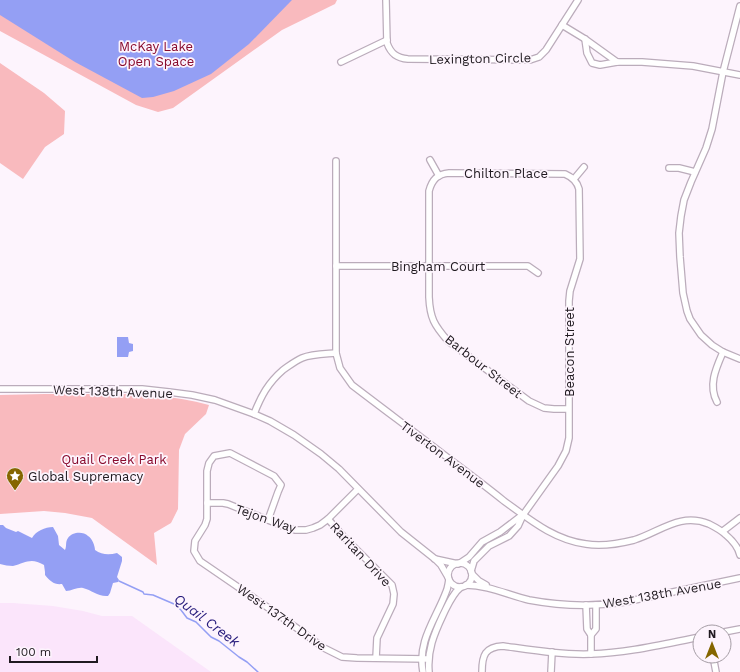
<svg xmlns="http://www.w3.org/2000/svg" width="740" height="672" font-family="'Work Sans',sans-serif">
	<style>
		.built { fill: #fbe5fb }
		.green { fill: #f9babe }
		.water { fill: #949ff4 }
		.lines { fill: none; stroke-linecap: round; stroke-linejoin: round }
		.stream { stroke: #949ff4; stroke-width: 1.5 }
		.street-casing { stroke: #bbacbb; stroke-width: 8 }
		.street { stroke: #fff; stroke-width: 5.5 }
		.labels { text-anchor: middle; stroke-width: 3.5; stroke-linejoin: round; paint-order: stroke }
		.park-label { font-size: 13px; fill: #880a2d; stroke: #fdf4fd }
		.street-label { font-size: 13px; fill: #201a20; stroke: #fdf4fd }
		.poi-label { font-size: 13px; fill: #201a20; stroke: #fdf4fd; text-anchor: start }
		.water-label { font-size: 14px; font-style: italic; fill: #251a7b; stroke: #fdf4fd }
	</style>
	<rect width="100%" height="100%" fill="#fdf4fd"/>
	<!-- built -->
	<path class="built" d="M0,603H13L53,606L83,611L102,616H132L211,672H0Z"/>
	<!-- green -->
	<g class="green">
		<path d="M0,0H337L335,4L282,30L173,108L158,112L136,105L0,31Z"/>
		<path d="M0,63L44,93L65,111L64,134L45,147L23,179L0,163Z"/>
		<path d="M45,394C100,395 156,390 209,405L206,414L185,434L179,450L178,509L171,523L154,533L157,565L92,518L65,513L44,511L0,514V395Z"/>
	</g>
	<!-- water -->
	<g class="water">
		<path d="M0,0H292L249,44L211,74L174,91L153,97L142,98L75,62L0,15Z"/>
		<path d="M117,337H128L129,343L133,344V351L129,352L128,357H117Z"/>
		<path d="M0,525H3L6,528L16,532L18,531L32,538C36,531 45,527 53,527L58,536L59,545L65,550C67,546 65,542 68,538C72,532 83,531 88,536C92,538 95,546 95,550C102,555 109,555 117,553L122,557V561L117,577L119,580L118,582L113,583L110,593L108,596C98,597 92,590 83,588C77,587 72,591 66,591L62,584C54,585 50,581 45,575V572L44,565C31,557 25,563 13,566C9,566 4,565 0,564Z"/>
	</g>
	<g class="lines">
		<!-- stream -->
		<path class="stream" d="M119,581L143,592L144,594L153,595L174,604L181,610L187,618L196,622L211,637L219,641L239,657L247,662L258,672"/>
		<!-- street casing -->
		<g class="street-casing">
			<g id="street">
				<path d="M386,0L387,43C391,54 397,58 408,59L530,60L539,57L546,50L578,0"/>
				<path d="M740,6L723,72L712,129L706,148L691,182L684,200L681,216L679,233L680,257L683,293L687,311L690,319L701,335L712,345L723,352L740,359"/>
				<path d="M562,25L585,39L617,62H642L693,66L740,75"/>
				<path d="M585,39L587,53L592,63L600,65L617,62"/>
				<path d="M341,62L387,40"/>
				<path d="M430,160L439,176"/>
				<path d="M336,161V353L340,368L352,385C386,411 421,437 456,464C472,476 488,488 504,501C529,519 554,540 586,544C602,547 618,544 634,540C660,532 680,512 709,524C715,527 721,530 726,535C732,540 738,547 740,555"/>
				<path d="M669,168H679L695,172"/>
				<path d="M574,179L584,167"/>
				<path d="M336,266H528L538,273"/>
				<path d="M0,389H142L169,392L192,395L215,400L254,414L270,421L294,435L321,454L339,469L401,532L435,559L441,565L448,577"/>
				<path d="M717,402C708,385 716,368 723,352"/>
				<path d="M254,414C261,396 268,383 283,370C289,366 295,361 302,358C312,354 325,354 336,353"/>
				<path d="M207,503H223L228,504L283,526L295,530H306L313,528L320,525L328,519L358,489"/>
				<path d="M328,519L343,536L392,585L394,594L393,604L377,638L376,658"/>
				<path d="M268,520L278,492L281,485L274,476L230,453L214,456L209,463L207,471V519L205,525L195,541L194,551L200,561L283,618L324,648L342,657L357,658L428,659"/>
				<path d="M723,531L740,518"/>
				<path d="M435,559L458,564"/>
				<path d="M460,563L469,557L482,542L500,532L521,516"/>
				<circle cx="460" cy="575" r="12"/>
				<path d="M471,571L474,561L489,546L509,536L518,526L523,515L558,466L566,451L569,438V301L570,291L580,259L579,189C577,181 572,177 565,174L449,173C437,174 432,180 429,191V297C430,318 434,325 448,341L529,401L544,408L554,409H569"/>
				<path d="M472,574L479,581L486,585"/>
				<path d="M466,585C488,585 508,595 529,600C561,606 593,607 625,602L740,578"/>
				<path d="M586,605L587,629L591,635V654"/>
				<path d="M724,632L740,629"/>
				<path d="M591,635L596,629V605"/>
				<path d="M713,656L716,672"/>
				<path d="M423,672C417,641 436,619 446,592C448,588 448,584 449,580"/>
				<path d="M429,672C427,651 434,634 443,615C448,605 452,594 461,587"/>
				<path d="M482,672C482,655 485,647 503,646C532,650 562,655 591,654C628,653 664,644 700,637"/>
				<path d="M551,672L552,652"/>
			</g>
		</g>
		<!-- street -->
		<use href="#street" class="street"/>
	</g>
	<!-- icons -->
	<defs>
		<g id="sight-pin" transform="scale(0.9)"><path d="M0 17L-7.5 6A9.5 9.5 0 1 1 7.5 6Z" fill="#856600" stroke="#fdf4fd"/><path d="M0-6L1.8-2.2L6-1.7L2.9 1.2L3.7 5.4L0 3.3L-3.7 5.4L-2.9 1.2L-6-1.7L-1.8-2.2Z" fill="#fff"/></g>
	</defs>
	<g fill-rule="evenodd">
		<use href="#sight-pin" x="15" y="476"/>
	</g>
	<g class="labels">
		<!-- park labels -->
		<g class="park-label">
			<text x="156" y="51">McKay Lake<tspan x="156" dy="15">Open Space</tspan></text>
			<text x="114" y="464">Quail Creek Park</text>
		</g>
		<!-- street labels -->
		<g class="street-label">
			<text transform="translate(480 58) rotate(-1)" y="5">Lexington Circle</text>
			<text x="506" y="178">Chilton Place</text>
			<text x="438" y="271">Bingham Court</text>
			<text transform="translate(569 352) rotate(-90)" y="5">Beacon Street</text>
			<text transform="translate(484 366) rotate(38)" y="5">Barbour Street</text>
			<text transform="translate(113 391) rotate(2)" y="5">West 138th Avenue</text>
			<text transform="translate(443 454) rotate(37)" y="5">Tiverton Avenue</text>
			<text transform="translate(266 518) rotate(19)" y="5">Tejon Way</text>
			<text transform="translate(361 554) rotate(47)" y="5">Raritan Drive</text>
			<text transform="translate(662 593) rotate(-10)" y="5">West 138th Avenue</text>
			<text transform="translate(282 617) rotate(35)" y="5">West 137th Drive</text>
		</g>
		<!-- poi labels -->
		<g class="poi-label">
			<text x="28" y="481">Global Supremacy</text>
		</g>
		<!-- water labels -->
		<g class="water-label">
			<text transform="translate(207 620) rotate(37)" y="5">Quail Creek</text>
		</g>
	</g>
	<!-- north arrow -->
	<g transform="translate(712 644)"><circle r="19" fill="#fdf4fd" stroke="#a59da5"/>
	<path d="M0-3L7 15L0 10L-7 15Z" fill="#856600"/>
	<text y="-6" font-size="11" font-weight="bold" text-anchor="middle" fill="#201a20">N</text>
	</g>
	<!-- scale -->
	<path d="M10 656v6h87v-6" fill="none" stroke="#201a20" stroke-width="2"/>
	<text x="16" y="656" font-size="12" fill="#201a20" stroke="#fdf4fd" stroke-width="3" paint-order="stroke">100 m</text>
</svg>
